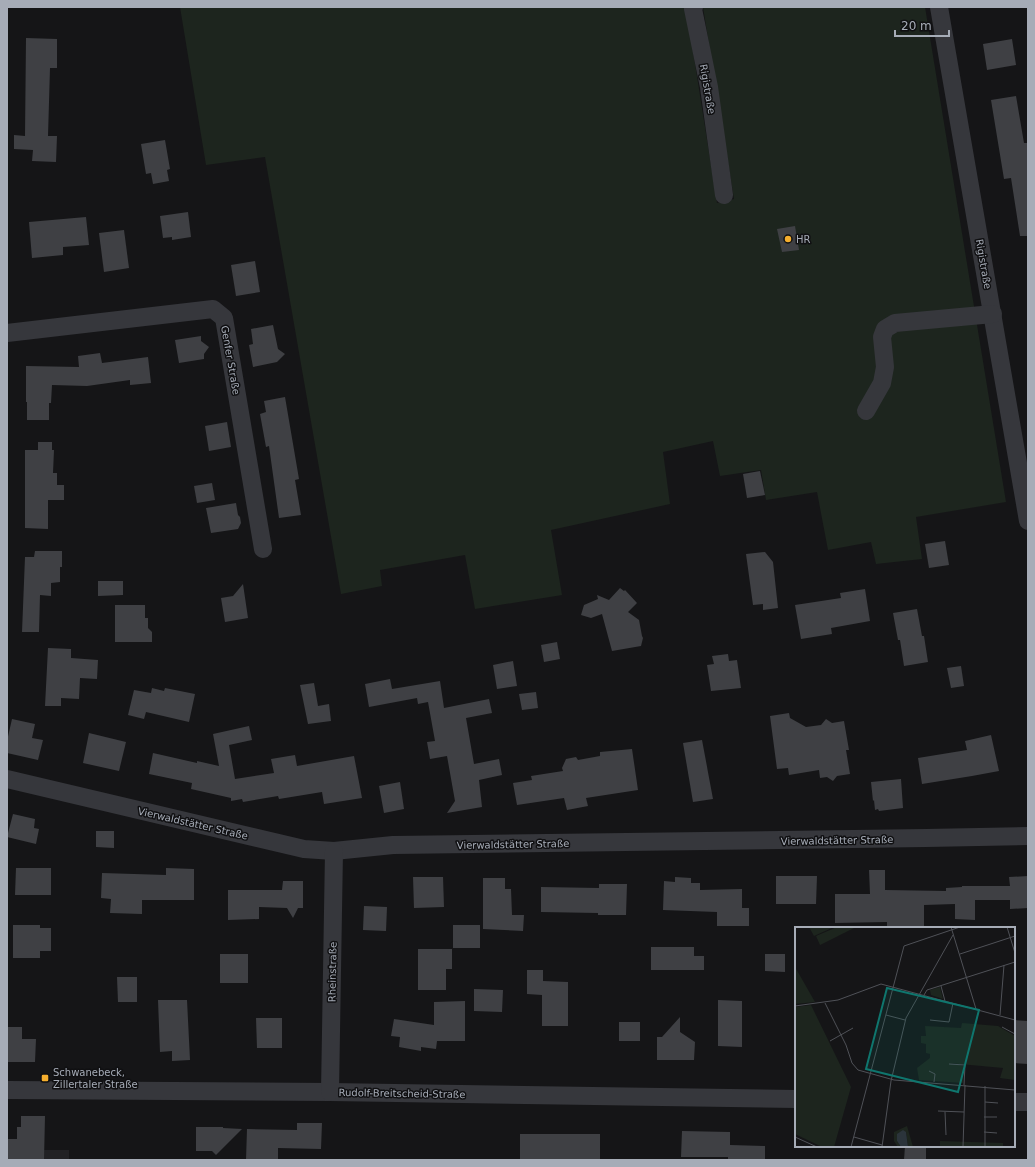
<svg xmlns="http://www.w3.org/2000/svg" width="1035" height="1167" font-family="'DejaVu Sans',sans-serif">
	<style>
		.built { fill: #212124 }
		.green { fill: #1d251e }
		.building { fill: #3f4044 }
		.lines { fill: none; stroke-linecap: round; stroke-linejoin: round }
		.minor { stroke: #36373c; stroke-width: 18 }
		.poi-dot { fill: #f5ae2e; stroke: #101012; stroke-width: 1.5 }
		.labels { text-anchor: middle; stroke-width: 3; stroke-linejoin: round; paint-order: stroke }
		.street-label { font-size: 10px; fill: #a6acb7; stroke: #101012 }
		.poi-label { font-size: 10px; fill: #a6acb7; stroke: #101012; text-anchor: start }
		.inset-road { fill: none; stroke: #4f5157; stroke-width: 1 }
		.view { fill: #0f766e; fill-opacity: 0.15; stroke: #0f766e; stroke-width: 2 }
		.inset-edge { fill: none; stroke: #a6acb7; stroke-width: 2 }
	</style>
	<rect width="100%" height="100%" fill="#151517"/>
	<!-- built -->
	<rect class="built" x="7" y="1150" width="62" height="10"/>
	<!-- green -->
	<path class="green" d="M180,7H686L717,203L734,199L703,7H925L1006,502L916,517L922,559L876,564L871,542L828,550L817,492L766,500L761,470L720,476L713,441L663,452L670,504L551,530L562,595L475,609L465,555L380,570L382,586L341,594L265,157L206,165Z"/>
	<!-- building -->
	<g class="building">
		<path d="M26,38L57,39V68H50L48,136H57L56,162L32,161L33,150L14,149V135L25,136Z"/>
		<path d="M1012,39L1016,65L987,70L983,44Z"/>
		<path d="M1016,96L1024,143H1028V236H1020L1011,178L1004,179L991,100Z"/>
		<path d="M165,140L170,169L167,170L169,181L153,184L151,173L146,174L141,144Z"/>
		<path d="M188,212L191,237L172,240V237L163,238L160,216Z"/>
		<path d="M86,217L89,245L63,247V255L32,258L29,222Z"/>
		<path d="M795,226L799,250L782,252L777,229Z"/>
		<path d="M124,230L129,268L104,272L99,233Z"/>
		<path d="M255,261L260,292L236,296L231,265Z"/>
		<path d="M273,325L278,349L285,354L277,362L253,367L249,345L253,344L251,329Z"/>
		<path d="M201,336V341L209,347L204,354V359L179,363L175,340Z"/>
		<path d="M100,353L102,363L148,357L151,383L130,385V380L87,386L52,385L51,403H49V420H27V402H26V366L79,367L78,356Z"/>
		<path d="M285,397L299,479L295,480L301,515L279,518L269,446L266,447L260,414L266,412L264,401Z"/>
		<path d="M227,422L231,447L209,451L205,426Z"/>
		<path d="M38,442H52V450H54L53,473H57V485H64V500H48V529L25,528V450H38Z"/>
		<path d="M760,471L765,495L747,498L743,474Z"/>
		<path d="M212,483L215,500L197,503L194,486Z"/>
		<path d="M236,503L238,515L240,517L241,523L238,529L211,533L206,508Z"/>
		<path d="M945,541L949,565L929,568L925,544Z"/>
		<path d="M35,551H62V567H60V582L51,583V596L40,595L39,632H22L25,557H34Z"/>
		<path d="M765,552L773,562L778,608L763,610V604L753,605L746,554Z"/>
		<path d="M98,581H123V595L98,596Z"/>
		<path d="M243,584L248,618L225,622L221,598L233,596Z"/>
		<path d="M620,588L624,591L625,590L637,603L628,612L639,620L642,636L643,638L641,646L612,651L602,614L591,618L581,615L584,605L598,599L597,595L609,600Z"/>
		<path d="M865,589L870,621L831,628L832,634L801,639L795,605L841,598L840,593Z"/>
		<path d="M115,605H145V618H148V628L152,632V642H115Z"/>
		<path d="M917,609L922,636H924L928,662L904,666L900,640H898L893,613Z"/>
		<path d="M557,642L560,659L544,662L541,645Z"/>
		<path d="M48,648L71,649V658L98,660L97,679L80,678L79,699L61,698V706H45Z"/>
		<path d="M728,654L729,661L737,660L741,688L711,691L707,665L714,664L712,656Z"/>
		<path d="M513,661L517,686L497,689L493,665Z"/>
		<path d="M961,666L964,686L951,688L947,668Z"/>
		<path d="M390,679L392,689L440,681L444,708L489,699L492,713L466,718L474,764L499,759L502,775L479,780L482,807L447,813L455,801L447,756L430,759L427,742L435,741L428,702L418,704L417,698L369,707L365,684Z"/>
		<path d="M314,683L318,706L329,704L331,721L308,724L300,685Z"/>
		<path d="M152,688L164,691L165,688L195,694L189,722L146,712L144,719L128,715L134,690L151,693Z"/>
		<path d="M536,692L538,708L522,710L519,694Z"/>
		<path d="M789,713L790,718L806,727L821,725L826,719L832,723L844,721L849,750H846L850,774L837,776L833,781L827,777L820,778L819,770L789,775L788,768L777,769L770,716Z"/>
		<path d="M12,719L35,724L32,738L43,740L38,760L7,753V741Z"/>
		<path d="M249,726L252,740L229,745L235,779L274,773L271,759L295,755L297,766L354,756L362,798L324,804L322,792L279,799L278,796L243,802L242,799L231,801V798L191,789L192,783L149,774L153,753L197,763V761L219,766L213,734Z"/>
		<path d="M89,733L126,742L119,771L83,763Z"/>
		<path d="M991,735L999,771L972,776L922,784L918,758L967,750L965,741Z"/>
		<path d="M702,740L713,799L693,802L683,743Z"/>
		<path d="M632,749L638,790L586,798L588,806L567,810L564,798L517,805L513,783L532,780L531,776L563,771L562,768L566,759L576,757L578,760L600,756V752Z"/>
		<path d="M901,779L903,808L879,811L878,809L875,810L874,800L873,801L871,782Z"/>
		<path d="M400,782L404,809L384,813L379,786Z"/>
		<path d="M13,814L35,819L34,828L39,829L36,844L7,837Z"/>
		<path d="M96,831H114V848L96,847Z"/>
		<path d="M16,868H51V895H15Z"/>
		<path d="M166,868L194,869V900H142V914L110,913L111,899L101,898L102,873L166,875Z"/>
		<path d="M869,870H885V890L946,891V888L962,887V886H1010L1009,877L1028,876V908L1010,909V900H975V920L955,919V904L924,905V928H887V922L835,923V894H870Z"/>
		<path d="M776,876H817L816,904H776Z"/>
		<path d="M413,877H443L444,907L414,908Z"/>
		<path d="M675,877L691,878V883H700V890L742,889V908H749V926H717V912L663,910L664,881L675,882Z"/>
		<path d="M483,878H505V889H511L512,915H524L523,931L483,929Z"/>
		<path d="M283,881H303V908H298L293,918L287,908L259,907V919L228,920V890H282Z"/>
		<path d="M599,884H627L626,915H598V913L541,912V887L599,888Z"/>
		<path d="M364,906L387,907L386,931L363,930Z"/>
		<path d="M13,925H40V928H51V951H40V958H13Z"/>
		<rect x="453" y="925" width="27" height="23"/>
		<path d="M651,947H694V956H704V970H651Z"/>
		<path d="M418,949H452V969H446V990H418Z"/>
		<rect x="220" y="954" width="28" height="29"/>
		<path d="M765,954H785V972L765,971Z"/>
		<path d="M527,970H543V981L568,982V1026H542V995L527,994Z"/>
		<path d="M117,977H137V1002H118Z"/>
		<path d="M474,989L503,990L502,1012L474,1011Z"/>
		<path d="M158,1000H187L190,1060L172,1061V1051L160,1052Z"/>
		<path d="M718,1000L742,1001V1047L718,1046Z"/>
		<path d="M465,1001V1041H437L436,1049L421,1047V1051L399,1047L400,1037L391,1036L394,1019L434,1025V1002Z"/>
		<path d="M680,1017V1032L695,1042L694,1060H657V1037H662Z"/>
		<path d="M256,1018H282V1048H257Z"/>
		<path d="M1014,1020L1028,1021V1064L1014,1063Z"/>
		<rect x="619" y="1022" width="21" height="19"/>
		<path d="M7,1027H22V1039H36L35,1062H7Z"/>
		<path d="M21,1116H45L44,1160H7V1139H17V1127H21Z"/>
		<path d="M297,1123H322L321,1149L278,1148V1160H246L247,1129L297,1130Z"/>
		<path d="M196,1127H223V1128L242,1129L216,1155L212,1151H196Z"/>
		<path d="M682,1131L730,1132V1145L765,1146V1160H728V1157H681Z"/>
		<path d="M520,1134H600V1159L576,1160V1159H546V1160H520Z"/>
		<path d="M905,1146H926V1160H904Z"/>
	</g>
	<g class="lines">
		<!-- minor -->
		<g class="minor">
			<path d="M694,7L693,9L709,87L724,195"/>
			<path d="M939,7L1028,521"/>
			<path d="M7,333L213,309L224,318L263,549"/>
			<path d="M866,411L882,383L885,367L882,337L885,329L895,323L993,314"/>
			<path d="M7,779L304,849L334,851L393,845L926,838L1028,836"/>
			<path d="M7,1090L330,1092L796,1099"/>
			<path d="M330,1092L334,851"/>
			<path d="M1014,1102H1028"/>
		</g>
	</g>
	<!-- markers -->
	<g class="poi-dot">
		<circle cx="788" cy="239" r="4"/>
		<rect x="41" y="1074" width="8" height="8" rx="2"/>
	</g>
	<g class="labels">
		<!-- street labels -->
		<g class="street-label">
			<text transform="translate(708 89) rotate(80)" y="4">Rigistraße</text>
			<text transform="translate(984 264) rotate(80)" y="4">Rigistraße</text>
			<text transform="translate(231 360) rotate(80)" y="4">Genfer Straße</text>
			<text transform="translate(193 823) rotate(13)" y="4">Vierwaldstätter Straße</text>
			<text transform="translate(837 840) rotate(-1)" y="4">Vierwaldstätter Straße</text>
			<text transform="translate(513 844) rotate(-1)" y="4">Vierwaldstätter Straße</text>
			<text transform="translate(332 972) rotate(-89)" y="4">Rheinstraße</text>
			<text transform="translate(402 1093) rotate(1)" y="4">Rudolf-Breitscheid-Straße</text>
		</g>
		<!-- poi labels -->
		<g class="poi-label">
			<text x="796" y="243">HR</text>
			<text x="53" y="1076">Schwanebeck,<tspan x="53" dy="12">Zillertaler Straße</tspan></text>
		</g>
	</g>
	<!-- overview -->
	<g transform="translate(795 927)">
		<rect width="220" height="220" fill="#151517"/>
		<path d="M14,0H39L19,9ZM42,0H61L25,18L21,9ZM0,40L20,75L0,77ZM145,60L148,72L136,68L135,63ZM16,78L56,160L39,220H27L0,207V80ZM167,96L203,99L220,109V153L205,151L208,141L154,136L169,139L168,156L124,153L122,141L135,131V127L131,126V117L126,116V109H131L130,99L166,101ZM112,199L118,220H113L111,205L102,214L106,220H103L99,214V205ZM145,214L208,216V220H145Z" fill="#1d251e"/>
		<path d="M108,203L111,205L113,220H106L102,214V207Z" fill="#2b343b"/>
		<path class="inset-road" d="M156,0L181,82M212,0L220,26M165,27L220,9M146,59L150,74M129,68L132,63L220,35M30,76L51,118L57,136L63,143L99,153L220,163M0,79L43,73L86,57L220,93M91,88L110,93M205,88L209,38M135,93L154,95L158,76M207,100L220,107M35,114L58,101M154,137L170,138L169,158M134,144L140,147L139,155M190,175L203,176M143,184L169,185M150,185L151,208M189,190H202M189,205L202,206M0,210L22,220M59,210L87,218M56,220L109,19L165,0M87,220L96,154L111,91L158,8M168,220L170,158M190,220V159"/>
		<path class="view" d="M92,61L184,83L163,165L71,142Z"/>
		<rect width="220" height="220" class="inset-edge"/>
	</g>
	<!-- border -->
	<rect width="1035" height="1167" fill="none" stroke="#a6acb7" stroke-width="16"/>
	<!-- scale -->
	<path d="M895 30v6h54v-6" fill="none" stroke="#a6acb7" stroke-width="2"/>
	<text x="901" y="30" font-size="12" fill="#a6acb7" stroke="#101012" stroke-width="3" paint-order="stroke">20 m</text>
</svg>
